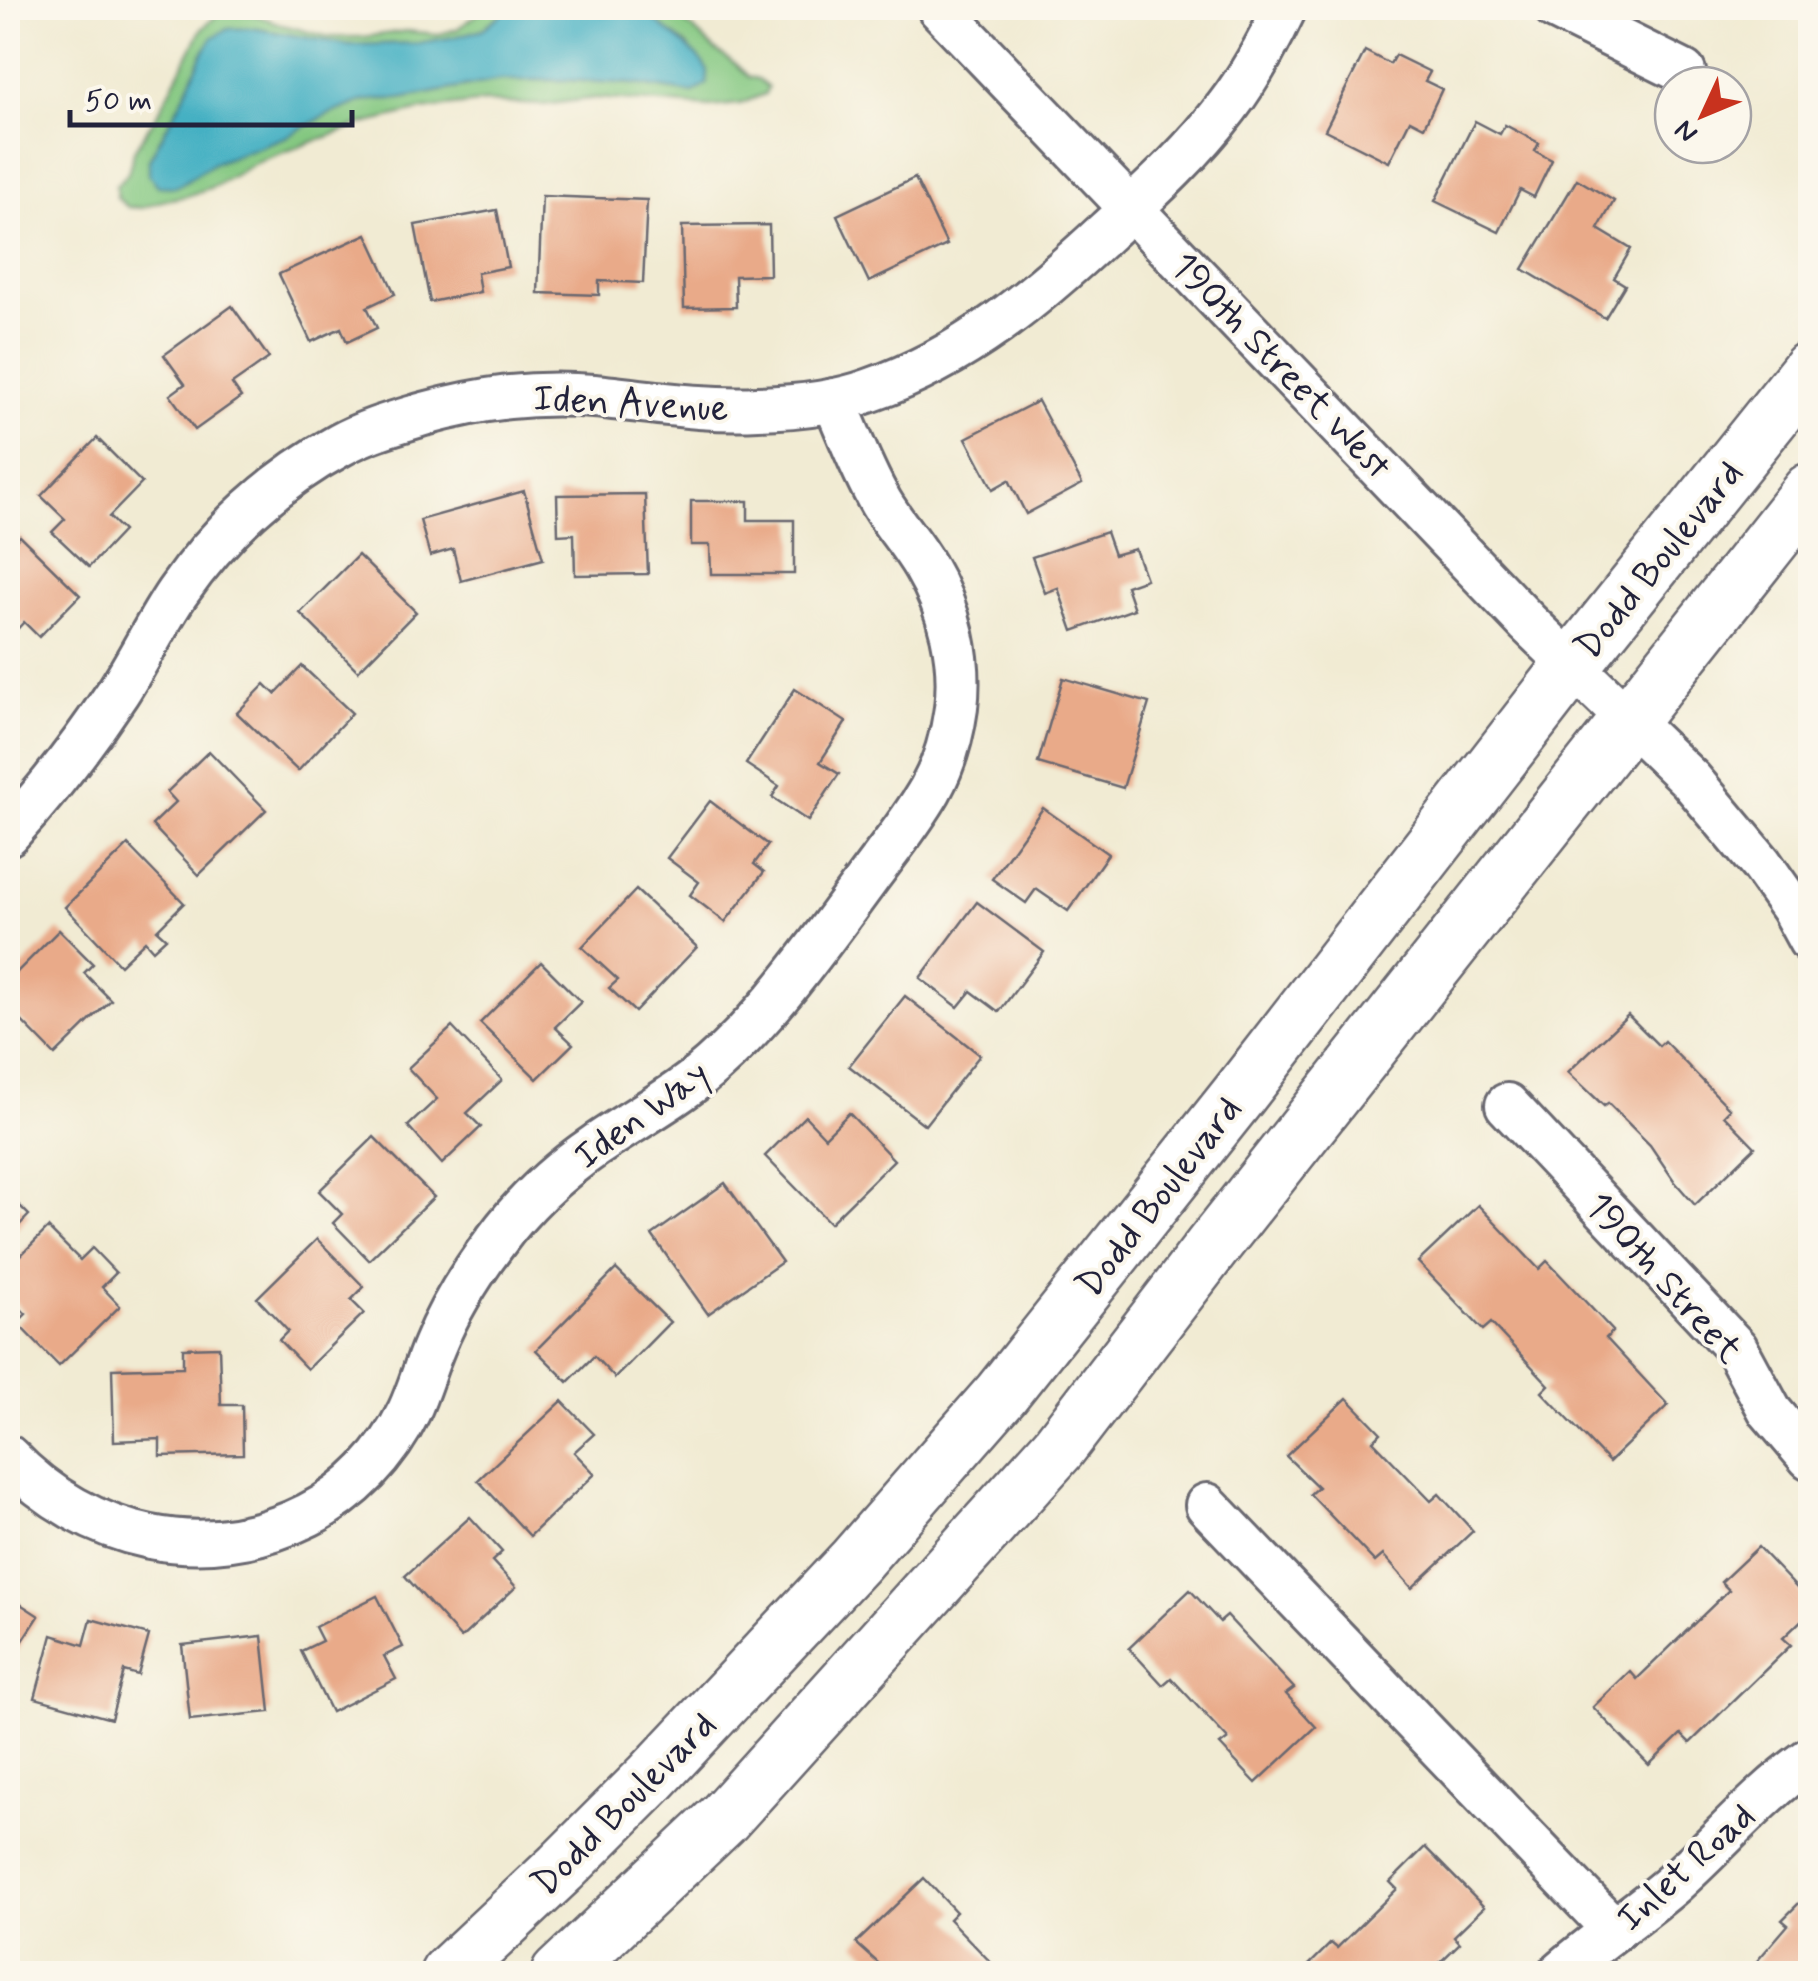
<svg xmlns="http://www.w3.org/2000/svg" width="1818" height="1981" font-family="Mynerve,sans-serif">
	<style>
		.green { fill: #84c881; stroke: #53755e; stroke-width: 2.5 }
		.water { fill: #44b0c3; stroke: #33697f; stroke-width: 2.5 }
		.building { fill: #e9aa89 }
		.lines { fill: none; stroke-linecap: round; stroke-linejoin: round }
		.minor-casing { stroke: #6a6870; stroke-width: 48 }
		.major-casing { stroke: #6a6870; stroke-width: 60 }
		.minor { stroke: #fff; stroke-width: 42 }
		.major { stroke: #fff; stroke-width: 55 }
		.labels { text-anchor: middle; stroke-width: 8; stroke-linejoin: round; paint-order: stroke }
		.street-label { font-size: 38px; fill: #22223b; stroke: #fbf7ec }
	</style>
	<rect width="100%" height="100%" fill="#fbf7ec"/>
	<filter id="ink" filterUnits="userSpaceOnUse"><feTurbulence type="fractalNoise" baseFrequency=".01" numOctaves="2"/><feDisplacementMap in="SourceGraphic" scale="20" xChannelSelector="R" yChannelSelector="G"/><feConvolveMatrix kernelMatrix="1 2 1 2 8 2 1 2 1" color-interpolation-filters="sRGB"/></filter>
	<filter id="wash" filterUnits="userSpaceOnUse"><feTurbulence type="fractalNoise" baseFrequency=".0048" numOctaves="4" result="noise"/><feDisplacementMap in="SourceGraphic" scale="40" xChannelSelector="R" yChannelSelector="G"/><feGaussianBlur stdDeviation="2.25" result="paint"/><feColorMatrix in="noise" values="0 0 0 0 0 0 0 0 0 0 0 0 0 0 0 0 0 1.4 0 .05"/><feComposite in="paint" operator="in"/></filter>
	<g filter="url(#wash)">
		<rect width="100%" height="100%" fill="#f1ebd3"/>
		<!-- green -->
		<path class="green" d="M486,8H509L483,29L454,37L419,43L350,45L252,28L203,53L184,96L149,159L214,163L285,137L327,115L360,102L379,99H400L499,80H567L635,84L693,93L688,46L653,20L642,8H670L715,50L734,63L749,77L758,79L768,87L765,94L740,104L710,107L596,98L542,105L485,102L422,110L360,125L259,161L215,186L187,196L165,200L142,208L128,207L117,198L116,186L128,173L134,151L161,108L201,30L219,13L253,14L286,26L330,37H362L406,31L439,34L457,29Z"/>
		<!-- water -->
		<path class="water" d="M509,8H642C663,31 691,44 708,71L707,84L693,93L635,84L567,80H499L400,99H379L360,102L327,115L285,137L214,163L176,187L158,186L149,175V160L184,96L203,53L212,38L227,29L252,28L350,45L419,43L454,37L483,29Z"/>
		<g id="blocks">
			<!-- building -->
			<g class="building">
				<path d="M1365,51L1390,64L1395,55L1430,72L1425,81L1442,89L1424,127L1410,120L1389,162L1325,130Z"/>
				<path d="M1475,121L1500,134L1505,125L1539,143L1535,151L1552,160L1534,197L1520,190L1499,232L1435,201Z"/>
				<path d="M915,178L947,245L869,282L837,215Z"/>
				<path d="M1577,179L1614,201L1598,229L1631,249L1614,278L1625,285L1605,318L1523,269Z"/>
				<path d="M542,196L647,200L643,283L599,281V295L538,293Z"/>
				<path d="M497,210L508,267L477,273L480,292L430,302L415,225Z"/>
				<path d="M769,225L770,275L735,276L736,307L684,308L682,226Z"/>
				<path d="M367,234L395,294L367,307L377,328L347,342L341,328L311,342L279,274Z"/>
				<path d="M232,306L269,358L232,384L241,397L195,430L170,395L185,384L164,355Z"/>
				<path d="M1038,401L1082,484L1026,514L1009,480L993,489L966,438Z"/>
				<path d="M97,438L142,483L109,517L123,531L89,567L52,532L65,519L41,496Z"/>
				<path d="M524,491L543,559L461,581L453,549L430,556L420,520Z"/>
				<path d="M645,494L648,574L575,575L574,534L558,535L557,495Z"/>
				<path d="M691,501H748V520H794V574H711L710,545H691Z"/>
				<path d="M1106,532L1114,555L1135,549L1146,579L1126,586L1134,609L1073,631L1058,588L1045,593L1032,557Z"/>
				<path d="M20,536L80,595L39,637L24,622L8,639V549Z"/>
				<path d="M358,555L416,612L358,671L300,613Z"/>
				<path d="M302,666L352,713L298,771L237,713L265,684L275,694Z"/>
				<path d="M1063,678L1149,703L1123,788L1038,763Z"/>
				<path d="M795,689L846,722L820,762L839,774L808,821L772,797L779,786L746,764Z"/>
				<path d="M209,751L266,810L199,875L152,825L176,802L167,792Z"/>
				<path d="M710,801L768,845L754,864L764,872L725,922L690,895L699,882L667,858Z"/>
				<path d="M1043,808L1108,854L1068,911L1036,889L1026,903L992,879Z"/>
				<path d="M128,845L184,903L157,930L166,938L153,950L145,941L120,965L65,907Z"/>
				<path d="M636,890L697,947L635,1012L609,988L618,980L582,947Z"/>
				<path d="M977,902L1044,952L999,1012L971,991L958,1007L920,978Z"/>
				<path d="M59,930L93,964L84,973L111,1000L55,1055L8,1007V981Z"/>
				<path d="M541,962L581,1002L555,1027L573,1044L537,1079L480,1023Z"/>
				<path d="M905,996L980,1055L925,1125L849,1066Z"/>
				<path d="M1628,1015L1659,1046L1664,1041L1730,1109L1724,1115L1755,1147L1695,1205L1675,1182L1650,1145L1608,1103L1604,1106L1568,1072Z"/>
				<path d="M452,1027L502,1080L467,1113L481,1127L442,1164L408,1126L437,1099L408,1068Z"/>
				<path d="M849,1113L894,1160L830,1223L765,1156L805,1116L825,1137Z"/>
				<path d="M374,1137L434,1197L369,1260L333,1223L342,1214L319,1191Z"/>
				<path d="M725,1183L782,1262L708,1314L652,1235Z"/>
				<path d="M8,1194L29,1215L8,1237Z"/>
				<path d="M1478,1205L1539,1269L1547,1261L1613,1331L1606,1338L1668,1405L1609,1462L1542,1392L1549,1385L1491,1323L1483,1330L1418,1262Z"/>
				<path d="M48,1228L80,1260L92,1248L116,1273L102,1287L120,1306L59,1366L17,1323L26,1314L8,1296V1268Z"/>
				<path d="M317,1239L364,1287L351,1300L364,1313L307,1369L279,1340L288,1331L257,1298Z"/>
				<path d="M616,1269L670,1322L615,1378L594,1356L568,1382L536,1350Z"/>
				<path d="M219,1347L221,1405H242L243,1454L160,1456V1439L114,1441L112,1369L183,1367V1348Z"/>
				<path d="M1347,1398L1381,1433L1373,1441L1431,1501L1439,1494L1473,1531L1412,1588L1383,1555L1375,1562L1310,1494L1318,1487L1286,1456Z"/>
				<path d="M562,1401L594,1434L574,1452L595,1474L530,1536L478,1480Z"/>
				<path d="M470,1517L502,1552L492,1561L516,1587L461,1638L405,1576Z"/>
				<path d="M1758,1547L1810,1602V1612L1783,1638L1791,1645L1690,1743L1681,1734L1649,1765L1593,1707L1630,1671L1637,1679L1729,1590L1721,1582Z"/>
				<path d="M1190,1590L1220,1622L1227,1616L1294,1688L1286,1694L1316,1727L1256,1783L1220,1745L1228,1739L1171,1678L1163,1685L1129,1648Z"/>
				<path d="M8,1596L39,1616L15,1653L8,1648Z"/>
				<path d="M377,1596L403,1647L384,1656L396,1679L331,1712L301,1651L322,1641L315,1627Z"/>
				<path d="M91,1619L149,1635L138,1675L124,1671L111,1719L35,1698L52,1635L84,1645Z"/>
				<path d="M262,1636L270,1712L190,1720L182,1645Z"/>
				<path d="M1425,1847L1484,1907L1454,1936L1460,1943L1428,1974H1300L1331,1943L1337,1948L1397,1889L1390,1882Z"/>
				<path d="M924,1878L956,1912L949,1919L1002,1974H884L887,1971L856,1943Z"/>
				<path d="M1810,1892V1974H1756L1751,1968L1788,1925L1782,1920Z"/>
			</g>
		</g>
	</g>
	<g filter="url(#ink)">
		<use href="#blocks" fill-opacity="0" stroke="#6a6870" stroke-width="2.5"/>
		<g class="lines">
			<!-- minor casing -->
			<g class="minor-casing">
				<g id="minor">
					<path d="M939,8L1527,622L1690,779L1761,864L1792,908L1810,941"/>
					<path d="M1555,8L1684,72"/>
					<path d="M8,834C49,789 85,742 118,692C139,660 156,624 177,593C219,532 275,480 340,445C367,430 394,423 424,414C483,398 533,391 594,396C649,401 703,411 758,408C796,407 836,403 871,390C966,357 1036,297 1107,231C1149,192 1193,152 1227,107C1250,77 1269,42 1285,8"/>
					<path d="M1507,1105L1736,1348L1770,1411L1810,1458"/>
					<path d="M8,1457C87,1540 204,1567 308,1515C352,1493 388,1455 409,1411C419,1390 425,1367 434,1346C449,1309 471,1274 495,1242C522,1205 557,1172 595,1146C628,1123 664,1104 696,1079C763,1025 814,951 865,882C887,852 911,823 930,790C944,765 952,737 956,708C962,659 950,609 925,567C912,544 894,525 881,503C862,470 849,435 834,400"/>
					<path d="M1207,1505L1614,1930"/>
					<path d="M1559,1974C1596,1941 1637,1915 1674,1883C1720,1842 1760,1794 1810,1759"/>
				</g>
			</g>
			<!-- major casing -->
			<g class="major-casing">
				<g id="major">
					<path d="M448,1974L561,1868L650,1779L855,1561L1001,1394L1238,1096L1571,667L1810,369"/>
					<path d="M559,1974L723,1819L1058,1448L1212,1247L1810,491"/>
				</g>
			</g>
			<!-- minor -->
			<use href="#minor" class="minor"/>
			<!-- major -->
			<use href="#major" class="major"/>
		</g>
	</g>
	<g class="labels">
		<!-- street labels -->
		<g class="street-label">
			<text transform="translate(1282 365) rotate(46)" y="13">190th Street West</text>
			<text transform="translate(631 402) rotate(3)" y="13">Iden Avenue</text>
			<text transform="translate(1658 559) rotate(-51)" y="13">Dodd Boulevard</text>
			<text transform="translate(641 1114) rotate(-36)" y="13">Iden Way</text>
			<text transform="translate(1158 1196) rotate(-52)" y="13">Dodd Boulevard</text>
			<text transform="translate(1665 1277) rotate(48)" y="13">190th Street</text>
			<text transform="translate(623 1803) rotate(-45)" y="13">Dodd Boulevard</text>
			<text transform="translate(1685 1866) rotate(-42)" y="13">Inlet Road</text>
		</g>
	</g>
	<!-- margin -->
	<rect width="1818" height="1981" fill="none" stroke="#fbf7ec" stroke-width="40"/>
	<!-- north arrow -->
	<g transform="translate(1703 115) rotate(226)"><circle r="48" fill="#fbf7ec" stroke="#a4a2a5" stroke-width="2.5"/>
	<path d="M0-8L18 38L0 25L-18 38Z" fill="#c8321e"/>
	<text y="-15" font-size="28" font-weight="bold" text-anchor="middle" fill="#22223b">N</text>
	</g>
	<!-- scale -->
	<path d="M70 110v15h282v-15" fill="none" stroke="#22223b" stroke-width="5"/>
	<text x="85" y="110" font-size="30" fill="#22223b" stroke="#fbf7ec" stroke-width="8" paint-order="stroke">50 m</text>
</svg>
